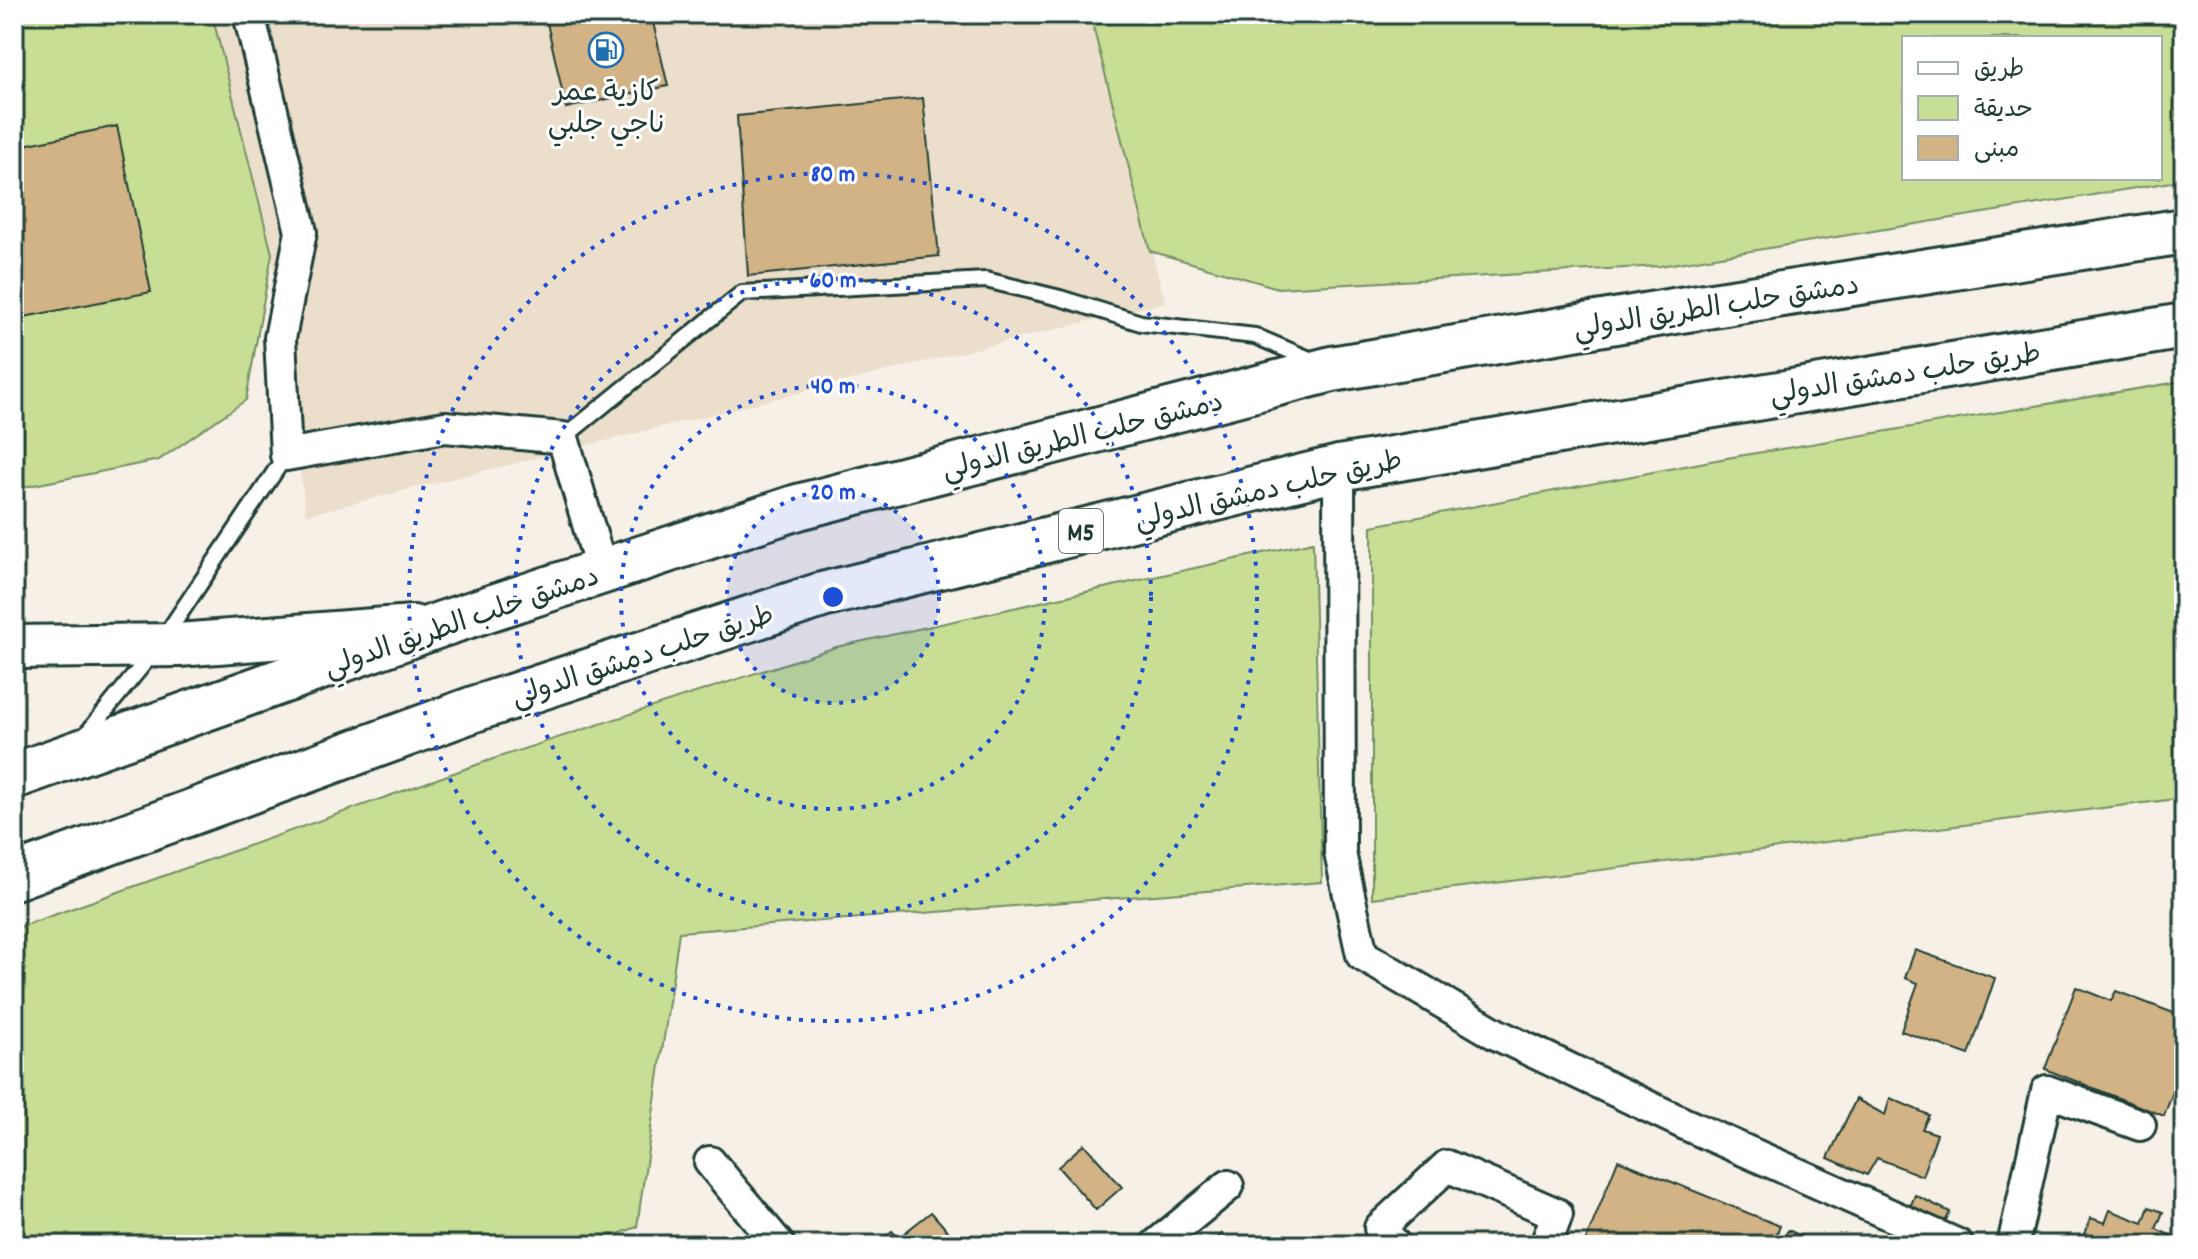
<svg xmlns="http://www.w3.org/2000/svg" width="2198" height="1259" font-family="Dekko,'Playpen Sans Arabic',sans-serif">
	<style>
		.built { fill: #ebdeca }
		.green { fill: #c7de94; stroke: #738e64; stroke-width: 2; fill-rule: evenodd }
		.building { fill: #d1b385; stroke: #1f3d34; stroke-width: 2 }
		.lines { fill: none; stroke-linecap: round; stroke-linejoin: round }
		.lane-casing { stroke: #1f3d34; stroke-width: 20 }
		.street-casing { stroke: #1f3d34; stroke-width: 36 }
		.secondary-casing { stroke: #1f3d34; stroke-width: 48 }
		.highway-casing { stroke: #1f3d34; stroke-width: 50 }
		.lane { stroke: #fff; stroke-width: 14 }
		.street { stroke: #fff; stroke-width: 30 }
		.secondary { stroke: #fff; stroke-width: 42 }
		.highway { stroke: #fff; stroke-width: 44 }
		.ring { fill: none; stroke: #1d4ed8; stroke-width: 4; stroke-dasharray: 4 8 }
		.labels { text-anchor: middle; stroke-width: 6; stroke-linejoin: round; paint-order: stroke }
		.shield { fill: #fff; stroke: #627771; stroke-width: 2 }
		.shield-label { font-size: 26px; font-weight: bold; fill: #1f3d34 }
		.poi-label { font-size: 28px; fill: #1f3d34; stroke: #fff }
		.street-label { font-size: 28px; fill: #1f3d34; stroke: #fff }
		.centre { fill: #1d4ed8; stroke: #fff; stroke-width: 4 }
		.ring-label { font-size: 24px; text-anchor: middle; font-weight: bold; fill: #1d4ed8; stroke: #fff; stroke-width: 6; stroke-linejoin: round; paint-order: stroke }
	</style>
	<rect width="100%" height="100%" fill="#f6f0e7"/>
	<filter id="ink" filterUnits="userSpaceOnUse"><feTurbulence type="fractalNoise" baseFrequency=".0125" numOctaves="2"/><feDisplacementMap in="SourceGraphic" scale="16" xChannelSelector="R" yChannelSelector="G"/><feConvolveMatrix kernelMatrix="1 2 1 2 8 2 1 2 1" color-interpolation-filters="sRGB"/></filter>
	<g filter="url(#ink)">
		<!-- built -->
		<path class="built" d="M212,14H1090L1165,302L306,515L272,254Z"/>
		<!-- green -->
		<g class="green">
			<path d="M14,14H212L272,254L246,400L159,460L14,489Z"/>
			<path d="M1090,14H2184V180L1660,266L1278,288L1150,251ZM1904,38H2160V178H1904Z"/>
			<path d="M2184,381V798L1372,898V526L1721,459Z"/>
			<path d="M1313,542L1322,882L679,932L637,1227L589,1245H14V929L493,759L836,647Z"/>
		</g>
		<!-- building -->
		<g class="building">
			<path d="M545,14H651L668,86L566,108Z"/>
			<path d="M15,37L21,74L14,75V38Z"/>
			<path d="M923,98L939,256L748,276L737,116Z"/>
			<path d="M117,126L151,292L14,319V147Z"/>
			<path d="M1915,950L1995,978L1969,1055L1901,1031L1918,983L1905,978Z"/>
			<path d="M2076,987L2111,1001L2116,991L2184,1017V1063L2164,1116L2045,1069Z"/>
			<path d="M1890,1098L1929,1115L1922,1129L1937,1134L1922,1176L1877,1158L1867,1175L1828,1158L1856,1099L1885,1115Z"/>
			<path d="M1084,1144L1122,1187L1096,1210L1058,1167Z"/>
			<path d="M2184,1157V1187L2174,1183Z"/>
			<path d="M1618,1160L1780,1226L1772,1245H1584Z"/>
			<path d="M1915,1195L1950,1212L1941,1230L1907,1214Z"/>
			<path d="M2149,1207L2163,1212L2156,1229L2177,1238L2174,1245H2081L2091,1218L2105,1223L2110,1210L2143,1223Z"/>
			<path d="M931,1212L960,1245H875L892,1231L898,1238Z"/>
			<path d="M1788,1230L1821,1245H1781Z"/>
			<path d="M1222,1234L1232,1245H1210Z"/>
		</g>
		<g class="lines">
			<!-- lane casing -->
			<g class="lane-casing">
				<g id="lane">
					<path d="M563,438L742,293L986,280L1060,298L1141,323L1255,336L1314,361"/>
					<path d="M84,737L159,645L286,455"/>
				</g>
			</g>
			<!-- street casing -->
			<g class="street-casing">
				<g id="street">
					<path d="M249,14L301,232L280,338L286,455L445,427L563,438L602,572"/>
					<path d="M1339,468L1340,853L1362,955L1496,1034L1685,1124L1958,1245"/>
					<path d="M710,1162L779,1245"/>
					<path d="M1156,1245L1228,1186"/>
					<path d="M1395,1245L1380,1228L1447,1166L1557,1214L1546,1245"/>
					<path d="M2013,1245L2047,1091L2140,1125"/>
				</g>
			</g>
			<!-- secondary casing -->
			<g class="secondary-casing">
				<path id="secondary" d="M14,647L178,645L413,627"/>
			</g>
			<!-- highway casing -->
			<g class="highway-casing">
				<g id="highway">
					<path d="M14,776L442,624L798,507L1332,369L1674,311L2184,231"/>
					<path d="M14,877L474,709L822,595L1339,468L2184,326"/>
				</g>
			</g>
			<!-- lane -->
			<use href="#lane" class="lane"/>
			<!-- street -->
			<use href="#street" class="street"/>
			<!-- secondary -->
			<use href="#secondary" class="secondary"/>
			<!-- highway -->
			<use href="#highway" class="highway"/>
		</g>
	</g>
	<!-- distance rings -->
	<circle cx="833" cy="597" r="106" fill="#1d4ed8" fill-opacity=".12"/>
	<g class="ring">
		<circle cx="833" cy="597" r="106"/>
		<circle cx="833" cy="597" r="212"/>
		<circle cx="833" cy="597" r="318"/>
		<circle cx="833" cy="597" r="424"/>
	</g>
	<!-- icons -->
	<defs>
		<g id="fuel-ring" transform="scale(1.8)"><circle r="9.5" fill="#fff" stroke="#1f6fb2" stroke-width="1.5"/><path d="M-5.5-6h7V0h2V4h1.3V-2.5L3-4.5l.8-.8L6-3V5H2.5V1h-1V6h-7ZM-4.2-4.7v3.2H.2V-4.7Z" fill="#1f6fb2"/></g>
	</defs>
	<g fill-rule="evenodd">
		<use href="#fuel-ring" x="606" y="50"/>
	</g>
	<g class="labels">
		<!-- shield labels -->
		<rect class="shield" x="1059" y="509" width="44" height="44" rx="6"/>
		<g class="shield-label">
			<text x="1081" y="540">M5</text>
		</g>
		<!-- poi labels -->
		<g class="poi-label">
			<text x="606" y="100">كازية عمر<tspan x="606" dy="32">ناجي جلبي</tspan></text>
		</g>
		<!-- street labels -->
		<g class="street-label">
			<text transform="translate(1716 305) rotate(-9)" y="10">دمشق حلب الطريق الدولي</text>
			<text transform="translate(1905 372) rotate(-9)" y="10">طريق حلب دمشق الدولي</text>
			<text transform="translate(1082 434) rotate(-14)" y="10">دمشق حلب الطريق الدولي</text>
			<text transform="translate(1268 488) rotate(-13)" y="10">طريق حلب دمشق الدولي</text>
			<text transform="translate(461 620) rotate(-19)" y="10">دمشق حلب الطريق الدولي</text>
			<text transform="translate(642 654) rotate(-18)" y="10">طريق حلب دمشق الدولي</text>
		</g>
	</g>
	<circle cx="833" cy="597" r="12" class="centre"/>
	<g class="ring-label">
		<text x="833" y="181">80 m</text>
		<text x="833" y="287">60 m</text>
		<text x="833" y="393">40 m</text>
		<text x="833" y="499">20 m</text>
	</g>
	<!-- margin -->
	<rect width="2198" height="1259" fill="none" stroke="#fff" stroke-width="48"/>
	<rect x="24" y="24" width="2150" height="1211" fill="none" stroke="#1f3d34" stroke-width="3" filter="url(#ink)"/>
	<!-- legend -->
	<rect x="1902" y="36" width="260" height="144" fill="#ffffff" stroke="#a5b1ae" stroke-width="2"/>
	<rect x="1918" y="62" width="40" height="12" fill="#ffffff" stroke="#a5b1ae" stroke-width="2"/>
	<text x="1974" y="76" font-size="24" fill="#1f3d34">طريق</text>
	<rect x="1918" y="96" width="40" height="24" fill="#c7de94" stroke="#a5b1ae" stroke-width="2"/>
	<text x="1974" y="116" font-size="24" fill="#1f3d34">حديقة</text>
	<rect x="1918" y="136" width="40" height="24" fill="#d1b385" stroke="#a5b1ae" stroke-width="2"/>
	<text x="1974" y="156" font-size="24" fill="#1f3d34">مبنى</text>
</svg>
